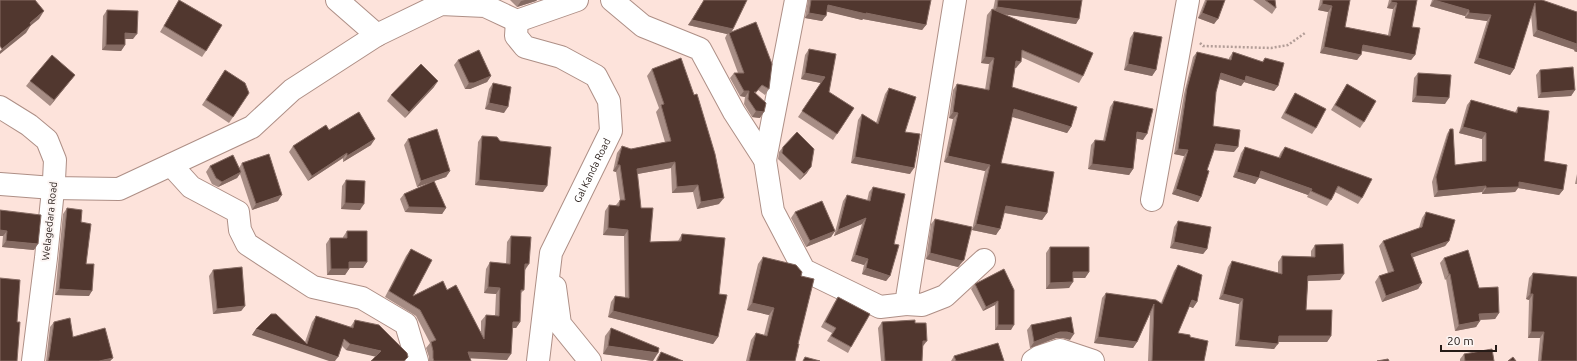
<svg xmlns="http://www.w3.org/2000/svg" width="1577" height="361" font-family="Ubuntu,sans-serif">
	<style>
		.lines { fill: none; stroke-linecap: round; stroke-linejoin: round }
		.minor-casing { stroke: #ae8f86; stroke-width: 24 }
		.path { stroke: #b29d97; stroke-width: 2.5; stroke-dasharray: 2 2; stroke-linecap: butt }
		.minor { stroke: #fff; stroke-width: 22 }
		.wall { fill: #a78d85 }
		.shaded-wall { fill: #856b63 }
		.building { fill: #51372f; stroke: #856b63 }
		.labels { text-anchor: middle; stroke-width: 4; stroke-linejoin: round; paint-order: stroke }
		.street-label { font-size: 10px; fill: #261b17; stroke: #fcf5f3 }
	</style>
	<rect width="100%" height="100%" fill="#fde3db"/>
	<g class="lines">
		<!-- minor casing -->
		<g class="minor-casing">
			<g id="minor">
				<path d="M337,0L377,35"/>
				<path d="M612,0L643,26L700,49L734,112L765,160L773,211L804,270L880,307L906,304L955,0"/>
				<path d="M0,107L29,125L47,140L55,160L54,180L46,258L33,361"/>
				<path d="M765,160L796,0"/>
				<path d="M171,165L191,187L238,212L240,230L247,244L313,287L362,298L406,324L417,361"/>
				<path d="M0,184L53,188L119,189L252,127L292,90L377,35L441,4L485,6L517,21"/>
				<path d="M1152,200L1188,0"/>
				<path d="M555,287L560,324L590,361"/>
				<path d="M906,304L922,305L945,296L984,260"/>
				<path id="s1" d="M538,361L551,253L611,131L609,101L596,76L561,57L525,47L516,36L517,21L577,0"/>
				<path d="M1033,361L1039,357L1060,350L1093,361"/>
			</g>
		</g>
		<!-- path -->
		<path class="path" d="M1200,43L1203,46L1271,48L1288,45L1305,33"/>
		<!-- minor -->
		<use href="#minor" class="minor"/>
	</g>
	<!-- wall -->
	<g class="wall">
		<path d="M179,0L206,51L202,57L160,32Z"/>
		<path d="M510,0H537L536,1L517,7Z"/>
		<path d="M704,0L733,29L732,32L769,89L765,95L758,90L756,93L760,118L752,117L744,104L745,97L740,96L730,78L734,73H738L725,38L727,34L688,25Z"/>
		<path d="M808,0H931L926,25L922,30L863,19L862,20L827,11L822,21L805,18Z"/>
		<path d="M995,0H1082L1076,24L1003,14L1083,76L1079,83L1021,57L1016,68H1015L1012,87L1071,127L1067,133L1012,116L1001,163L1047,213L1042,220L1004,213L996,235L972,230L985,171L944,162L953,119L949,118L953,90L957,84L985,90L989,64L981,63L987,15L992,9L993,10Z"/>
		<path d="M1205,0H1225L1214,24L1198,18Z"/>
		<path d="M1253,0H1275L1276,8L1272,14Z"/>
		<path d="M1320,0H1350L1345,27L1388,35L1393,9L1387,8L1389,0H1417L1412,27L1415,55L1411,60L1362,51L1357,60L1320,53L1328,12L1318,10Z"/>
		<path d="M1432,0H1542L1577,12V52L1574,51L1575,50L1533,36L1531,14L1514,69L1510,75L1474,63L1487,21L1465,18V16L1430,6Z"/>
		<path d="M107,10L133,39H125V45L121,51L102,50L103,16Z"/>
		<path d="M1134,32L1156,70L1152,76L1124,70L1130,38Z"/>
		<path d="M809,49L829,92L854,108L833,140L798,117L821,83L801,79L805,55Z"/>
		<path d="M1197,52L1229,60V58L1233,52L1262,62L1265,58L1278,86L1274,91L1244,82L1241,86L1219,79L1216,92L1213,126L1234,152L1214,150L1207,170L1201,197L1198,202L1172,194L1184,156L1174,154L1184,94L1193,57Z"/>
		<path d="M458,60L491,76L487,82L470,89H465L454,65Z"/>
		<path d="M652,69L719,204L697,209L693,192L672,193L671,168L637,174L641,208L650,242L678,241L682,234L719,294L718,337L713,344L608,317L611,302L615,296L625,297L624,236L603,235L605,211L609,205H616L620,200L616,172L613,171L617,153L622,146L631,149L665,142L656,112L659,108L647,76Z"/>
		<path d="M1540,70L1575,90L1571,96L1538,98L1536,75Z"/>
		<path d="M1418,73L1445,104L1412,102L1414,78Z"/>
		<path d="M75,75L50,106L26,86L30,81Z"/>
		<path d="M221,76L233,117L229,123L202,105Z"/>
		<path d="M493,83L504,113L485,109L489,89Z"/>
		<path d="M1347,84L1364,122L1360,128L1331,110Z"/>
		<path d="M434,87L405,118L387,101L391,95Z"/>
		<path d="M889,88L905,132L910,174L851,163L858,120L862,114L876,123L885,94Z"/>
		<path d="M1295,93L1316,128L1312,134L1281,118L1291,99Z"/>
		<path d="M1471,100L1515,112L1518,107L1544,161L1563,190L1559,195L1518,188L1515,192L1482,194V192L1434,197L1432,182L1447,134L1450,129L1455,165L1482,162V139L1459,133L1467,105Z"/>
		<path d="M1114,101L1143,140L1137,138L1133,169L1129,175L1088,169L1091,145L1095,140L1103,141L1110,107Z"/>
		<path d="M482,136L543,192L475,185L478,142Z"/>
		<path d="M408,139L450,171L446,177L434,181L446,208L442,214L405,212L400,199L404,194L433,181L417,187L404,145Z"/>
		<path d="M371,145L343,162V158L308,181L289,152L293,146Z"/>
		<path d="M783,147L807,173L800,180L778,159L779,152Z"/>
		<path d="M1245,147L1278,158L1281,152L1285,147L1362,198L1358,204L1335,192L1331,200L1327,206L1307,197L1308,195L1259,177L1255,184L1233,177L1241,153Z"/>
		<path d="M242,163L278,201L252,210L240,174L237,178L218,187L212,184L206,172L210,166L239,168Z"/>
		<path d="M1577,174V184H1575Z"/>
		<path d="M346,180L360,210L341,209L342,186Z"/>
		<path d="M873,187L894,244L890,276L886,281L862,274L864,265L851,261L862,224L834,236L843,201L847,195L867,201L869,192Z"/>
		<path d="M67,208L81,222L86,264L89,296L55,295L63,214Z"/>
		<path d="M0,210L34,250L2,247L3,236H0Z"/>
		<path d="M795,212L835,231L831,237L806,247L791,218Z"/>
		<path d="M1426,212L1449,241L1445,246L1413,257L1422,283L1418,289L1382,302L1375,282L1379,276L1388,273L1379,246L1383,241L1419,228L1422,218Z"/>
		<path d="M935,219L960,265L958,267L926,259L931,224Z"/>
		<path d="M1178,221L1207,249L1203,254L1170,248L1174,227Z"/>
		<path d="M347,231L367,262L363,268H349V269L345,275H327L326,244L330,238H343V237Z"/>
		<path d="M511,236L525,270L524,290L521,293L520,322L516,328H512L507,360L470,358L471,361H429V357L426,348L430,343L416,316L385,297L406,256L411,249L413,296L447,290L481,332V321L486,315H495L496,294L484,293L486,269L490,262L506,264L507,242Z"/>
		<path d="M1315,245L1340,280L1308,281L1306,310L1331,336L1327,342H1278L1274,349L1235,346L1239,304L1219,299L1228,267L1232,261L1278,273V262L1282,256L1311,257V251Z"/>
		<path d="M1050,247L1089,272L1085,278H1073L1069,288L1046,289V253Z"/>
		<path d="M763,257L801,276L798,344L795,361H746L751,340L756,333L764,335L769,315L747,310L758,264Z"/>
		<path d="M1444,258L1479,288L1499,313L1495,319L1480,320L1476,327L1455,331L1446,279L1445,280L1440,263Z"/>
		<path d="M1178,265L1197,302L1193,308L1189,306L1178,333L1190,337L1204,361H1148L1150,314L1137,342L1133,348L1094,343L1102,298L1106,293L1161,303L1174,271Z"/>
		<path d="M1004,269L1011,330H995V305L983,311L971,289L975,284Z"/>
		<path d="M213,270L245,306L241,311L213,314L209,276Z"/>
		<path d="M1533,273L1577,361H1538L1540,338H1528L1529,300L1526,299L1529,278Z"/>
		<path d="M838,297L851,347L848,353L827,341L832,333L821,327L834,303Z"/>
		<path d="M316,316L350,327L351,326L355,320L376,356L346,350L342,346L338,357L252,335L256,329L305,342L312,322Z"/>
		<path d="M54,322L73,337L113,358L110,361H46L50,327Z"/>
		<path d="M882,322L915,323L923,346L922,361H881L878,328Z"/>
		<path d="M1031,325L1070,340L1063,338H1056L1030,348L1027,330Z"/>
		<path d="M611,328L653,361L603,354L605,336Z"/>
		<path d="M661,352L683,361H656L657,358Z"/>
		<path d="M1464,354L1494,361H1460V359Z"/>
		<path d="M954,356L1004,361H951Z"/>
	</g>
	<!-- shaded-wall -->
	<g class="shaded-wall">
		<path d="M525,0H537L536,1L517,7L521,1Z"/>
		<path d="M1434,0L1469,10L1465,16L1430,6Z"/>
		<path d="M1391,2L1397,3L1393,9L1387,8Z"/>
		<path d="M1322,4L1332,6L1328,12L1318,10Z"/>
		<path d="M828,5L866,13L926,25L922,30L863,19L862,20L824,11Z"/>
		<path d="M997,7L1079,19L1076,24L993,13Z"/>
		<path d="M44,11L39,19L24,31L30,23Z"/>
		<path d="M809,13L826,16L822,21L805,18Z"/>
		<path d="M1202,13L1218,19L1214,24L1198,18Z"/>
		<path d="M1469,13L1491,15L1487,21L1465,18Z"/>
		<path d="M692,20L733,29L729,35V33L727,34L688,25Z"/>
		<path d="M31,25L26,33L0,54V51L2,49Z"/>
		<path d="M1537,30L1577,44V47L1575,50L1533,36Z"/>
		<path d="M125,33L137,34L133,39H121Z"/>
		<path d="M106,45H125L121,51L102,50Z"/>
		<path d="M1363,45L1415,55L1411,60L1359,50Z"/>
		<path d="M1324,47L1361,55L1357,60L1320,53Z"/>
		<path d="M1577,47V52L1574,51Z"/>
		<path d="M985,57L994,58L989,64L981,63Z"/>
		<path d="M1478,58L1514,69L1510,75L1474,63Z"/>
		<path d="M1016,61L1021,62L1016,68L1012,67Z"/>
		<path d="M1128,64L1156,70L1152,76L1124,70Z"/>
		<path d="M805,73L825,77L821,83L801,79Z"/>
		<path d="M1221,73L1246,76L1278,86L1274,91L1244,82L1241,86L1217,78Z"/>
		<path d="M75,75L71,80L50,106L54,100Z"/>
		<path d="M491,76L487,82L470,89H465L469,83Z"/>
		<path d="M438,81L434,87L405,118L409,112Z"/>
		<path d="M1575,90L1571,96L1538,98L1541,93Z"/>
		<path d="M744,91H749L745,97L740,96Z"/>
		<path d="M1416,96L1449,98L1445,104L1412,102Z"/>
		<path d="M489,103L508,107L504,113L485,109Z"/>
		<path d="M1014,109L1071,127L1067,133L1009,116Z"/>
		<path d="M756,111L764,112L760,118L752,117Z"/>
		<path d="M953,112L958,113L953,119L949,118Z"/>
		<path d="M1463,127L1486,133L1482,139L1459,133Z"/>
		<path d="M1137,132L1147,134L1143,140L1133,138Z"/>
		<path d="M375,139L371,145L343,162L347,156Z"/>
		<path d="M1216,144L1238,147L1234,152L1212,150Z"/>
		<path d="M1178,149L1188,150L1184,156L1174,154Z"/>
		<path d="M347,153L343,158L308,181L312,176Z"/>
		<path d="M948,156L990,165L985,171L944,162Z"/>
		<path d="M855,157L914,168L910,174L851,163Z"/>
		<path d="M675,162L671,168L632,175L637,169Z"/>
		<path d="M1092,164L1133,169L1129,175L1088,169Z"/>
		<path d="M617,165H620L616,172L613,171Z"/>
		<path d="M811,167L807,173L800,180L804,174Z"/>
		<path d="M450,171L446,177L417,187L421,181Z"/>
		<path d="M1261,171L1312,189L1308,195L1257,177Z"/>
		<path d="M241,172L237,178L218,187L222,182Z"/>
		<path d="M1237,172L1259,178L1255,184L1233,177Z"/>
		<path d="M479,180L547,186L543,192L475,185Z"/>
		<path d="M1519,182L1563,190L1559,195L1518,188L1515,192L1482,194L1486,188Z"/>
		<path d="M698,185L693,192L672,193L677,187Z"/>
		<path d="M1486,186L1482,192L1434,197L1438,191Z"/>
		<path d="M1176,189L1201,197L1198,202L1172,194Z"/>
		<path d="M282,195L278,201L252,210L256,204Z"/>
		<path d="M724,198L719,204L697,209L701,202Z"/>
		<path d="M345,203L364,204L360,210L341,209Z"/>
		<path d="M1006,206L1047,213L1042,220L1001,212Z"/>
		<path d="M409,207L446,208L442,214L405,212Z"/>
		<path d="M866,218L862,224L834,236L838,230Z"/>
		<path d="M976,224L1000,229L996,235L972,230Z"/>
		<path d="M608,228L628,230L624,236L603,235Z"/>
		<path d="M0,230L7,231L3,236H0Z"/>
		<path d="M835,231L831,237L806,247L810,241Z"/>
		<path d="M6,241L38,244L34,250L2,247Z"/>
		<path d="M1449,241L1445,246L1408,259L1411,254Z"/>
		<path d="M1174,242L1207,249L1203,254L1170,248Z"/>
		<path d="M930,253L964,260L958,267L926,259Z"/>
		<path d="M855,255L868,259L864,265L851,261Z"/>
		<path d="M349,262H367L363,268H345Z"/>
		<path d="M525,264H529L525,270Z"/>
		<path d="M866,268L890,276L886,281L862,274Z"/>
		<path d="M331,269H349L345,275H327Z"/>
		<path d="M1073,272H1089L1085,278H1069Z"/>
		<path d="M1344,274L1340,280L1304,281L1308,276Z"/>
		<path d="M1449,274H1450L1446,279L1445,280Z"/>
		<path d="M1073,282L1069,288L1046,289L1050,283Z"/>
		<path d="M1422,283L1418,289L1382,302L1386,296Z"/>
		<path d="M488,287L500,288L496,294L484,293Z"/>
		<path d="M59,289L92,291L89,296L55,295Z"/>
		<path d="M1223,294L1243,299L1239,304L1219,299Z"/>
		<path d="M1530,294H1533L1529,300L1526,299Z"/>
		<path d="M1192,300L1197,302L1193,308L1188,306Z"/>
		<path d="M998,301L995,305L983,311L986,307Z"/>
		<path d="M752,303L774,308L769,315L747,310Z"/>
		<path d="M245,306L241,311L213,314L217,309Z"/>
		<path d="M613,311L718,337L713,344L608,317Z"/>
		<path d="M1499,313L1495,319L1475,320L1479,314Z"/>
		<path d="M1480,321L1476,327L1455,331L1459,325Z"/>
		<path d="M513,322H520L516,328H508Z"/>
		<path d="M998,325H1014L1011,330H995Z"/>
		<path d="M256,329L338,357L335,361H329L252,335Z"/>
		<path d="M1060,332H1067L1074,334L1070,340L1063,338H1056L1030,348L1034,342Z"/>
		<path d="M1531,332H1544L1540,338H1528Z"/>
		<path d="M1279,336H1331L1327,342H1275Z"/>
		<path d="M1098,337L1137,342L1133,348L1094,343Z"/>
		<path d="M1239,340L1278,344L1274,349L1235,346Z"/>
		<path d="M923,341H927L923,346L919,347Z"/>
		<path d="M350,344L381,351L377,357L346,350Z"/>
		<path d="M608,346L658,353L653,361L603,354Z"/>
		<path d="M468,352L511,354L507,360L464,358Z"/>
		<path d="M113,358L110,361H99Z"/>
	</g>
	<!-- building -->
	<g class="building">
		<path d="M0,0H35L44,11L30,23L31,25L2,49L0,46Z"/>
		<path d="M179,0L222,25L206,51L164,26Z"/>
		<path d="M704,0H747L733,29L692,20Z"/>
		<path d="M811,0H931L926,25L866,13V14L828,5L826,16L809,13Z"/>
		<path d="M998,0H1082L1079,19L997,7Z"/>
		<path d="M1207,0H1225L1218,19L1202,13Z"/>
		<path d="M1265,0H1275L1276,8Z"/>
		<path d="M1323,0H1350L1345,27L1390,36L1397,3L1391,2L1392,0H1417L1412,27L1420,28L1415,55L1363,45L1361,55L1324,47L1332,6L1322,4Z"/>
		<path d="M1434,0H1542L1577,12V44L1537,30L1535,3L1514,69L1478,58L1491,15L1469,13V10Z"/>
		<path d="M992,9L1093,53L1083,76L1022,50L1021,62L1016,61L1012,87L1077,107L1071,127L1014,109L1001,163L1054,172L1047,213L1006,206L1000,229L976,224L990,165L948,156L958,113L953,112L957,84L989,90L994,58L985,57Z"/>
		<path d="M107,10L138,11L137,34L125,33V45H106Z"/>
		<path d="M756,22L772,64L769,89L762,85L756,92H754L766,103L764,112L756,111L748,99L749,91H744L734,73H744L729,33Z"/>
		<path d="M1134,32L1162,37L1156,70L1128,64Z"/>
		<path d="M809,49L836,54L829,92L854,108L837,134L802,111L825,77L805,73Z"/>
		<path d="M479,50L491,76L474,83H469L458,60Z"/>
		<path d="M1197,52L1231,60L1233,52L1263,62L1265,58L1284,63L1278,86L1246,76L1245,81L1221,73L1216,92L1213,126L1240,130L1238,147L1216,144L1207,170L1209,171L1201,197L1176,189L1188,150L1178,149L1187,88Z"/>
		<path d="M52,55L75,75L54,100L30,81Z"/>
		<path d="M681,58L694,95L697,94L715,154L724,198L701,202L698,185L677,187L675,162L637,169L641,208H653L650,242L681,241L682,234L725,238L719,294L727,295L718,337L613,311L615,296L629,298L628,230L608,228L609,205L619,206L620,200H625L620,165H617L622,146L631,149L671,141L661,105L664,104L652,69Z"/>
		<path d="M421,64L438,81L409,112L391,95Z"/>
		<path d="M1573,67L1575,90L1541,93L1540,70Z"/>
		<path d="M225,70L245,83L249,93L233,117L206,100Z"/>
		<path d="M1418,73L1451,75L1449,98L1416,96Z"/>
		<path d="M493,83L511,87L508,107L489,103Z"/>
		<path d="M1347,84L1376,101L1364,122L1335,105Z"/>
		<path d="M889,88L916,97L905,132L920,134L914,168L855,157L862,114L878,124Z"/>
		<path d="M1295,93L1326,109L1316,128L1285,113Z"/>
		<path d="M1471,100L1517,113L1518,107L1549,111L1544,161L1567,165L1563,190L1519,182V187L1486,188V186L1438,191L1436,177L1450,129H1453L1455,165L1486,161V133L1463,127Z"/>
		<path d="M1114,101L1153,109L1147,134L1137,132L1133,169L1092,164L1095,140L1105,141Z"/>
		<path d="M359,112L375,139L347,156V153L312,176L293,146L326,125L329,130Z"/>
		<path d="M437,129L450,171L421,181L408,139Z"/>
		<path d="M797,132L814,149L811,167L804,174L782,153L783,147Z"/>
		<path d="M482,136L497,137L500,141L551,147L547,186L479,180Z"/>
		<path d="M1245,147L1280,158L1285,147L1372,179L1362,198L1338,186L1331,200L1311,191L1312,189L1261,171L1259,178L1237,172Z"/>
		<path d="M269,154L282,195L256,204L242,163Z"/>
		<path d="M233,155L241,172L222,182L216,178L210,166Z"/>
		<path d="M346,180L365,181L364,204L345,203Z"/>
		<path d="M434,181L446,208L409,207L404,194Z"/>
		<path d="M873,187L905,194L894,244L899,245L890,276L866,268L868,259L855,255L866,218L838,230L847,195L870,201Z"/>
		<path d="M822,201L835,231L810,241L795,212Z"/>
		<path d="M67,208L82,210L81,222L91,224L86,264H94L92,291L59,289Z"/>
		<path d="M0,210L41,215L38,244L6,241L7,231L0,230Z"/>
		<path d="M1426,212L1455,220L1449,241L1411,254L1422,283L1386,296L1379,276L1394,271L1383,241L1422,227Z"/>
		<path d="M935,219L972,227L964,260L962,261L930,253Z"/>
		<path d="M1178,221L1211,227L1207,249L1174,242Z"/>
		<path d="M347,231H367V262H349V269H331L330,238H347Z"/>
		<path d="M511,236L531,237L529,264H525L524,290H521L520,322H513L511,354L468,352L471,361H434L433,358V351L431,342L436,340L420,310L389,291L411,249L432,260L413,296L443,281L447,290L456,285L484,339L486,315L499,316L500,288L488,287L490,262L510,264Z"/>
		<path d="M1343,244L1344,274L1308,276L1306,310H1332L1331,336H1279L1278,344L1239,340L1243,299L1223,294L1232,261L1282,274V256L1315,257V245Z"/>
		<path d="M1050,247H1089V272H1073V282L1050,283Z"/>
		<path d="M1468,250L1479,288L1498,287L1499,313L1479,314L1480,321L1459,325L1450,274H1449L1444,258Z"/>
		<path d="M763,257L796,265L802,272L801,276L814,279L798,344H799L795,361H749L756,333L767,336L774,308L752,303Z"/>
		<path d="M1178,265L1202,275L1197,302L1192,300L1178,333L1190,335V337L1208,341L1204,361H1152L1154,304L1137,342L1098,337L1106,293L1156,300L1162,304Z"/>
		<path d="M242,267L245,306L217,309L213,270Z"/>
		<path d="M1004,269L1014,290V325H998V301L986,307L975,284Z"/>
		<path d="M1533,273L1577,277V361H1541L1544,332H1531L1533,294H1530Z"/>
		<path d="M0,278L20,280L17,322H20L17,361H0Z"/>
		<path d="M838,297L870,314L851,347L831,336L836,328L825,322Z"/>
		<path d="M271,314H276L307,344L316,316L353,328L355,320L379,325L407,353L408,357L404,361H371L381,351L350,344L344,339L338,357L256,329Z"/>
		<path d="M1071,317L1074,334L1067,332H1060L1034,342L1031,325Z"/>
		<path d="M70,318L73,337L105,328L113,358L99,361H48L49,357L54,322Z"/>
		<path d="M915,320V323H926L927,341H923L922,361H885L882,322Z"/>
		<path d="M611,328L659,348L658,353L608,346Z"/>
		<path d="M998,343L1004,361H956L954,356Z"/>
		<path d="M1492,349L1494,361H1465L1464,354Z"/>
		<path d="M661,352L683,361H657Z"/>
		<path d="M805,357L820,361H803Z"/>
		<path d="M1513,357L1516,361H1508Z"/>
		<path d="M1388,359L1389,361H1377Z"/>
	</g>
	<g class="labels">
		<!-- street labels -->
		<g class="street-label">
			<text dy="4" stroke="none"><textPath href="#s1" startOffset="201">Gal Kanda Road</textPath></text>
			<text transform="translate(49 221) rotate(-84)" y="4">Welagedara Road</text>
		</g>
	</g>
	<!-- scale -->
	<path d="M1441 345v6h55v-6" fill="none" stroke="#261b17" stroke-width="2"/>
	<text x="1447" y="345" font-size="12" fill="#261b17" stroke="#fcf5f3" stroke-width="3" paint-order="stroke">20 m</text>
</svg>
